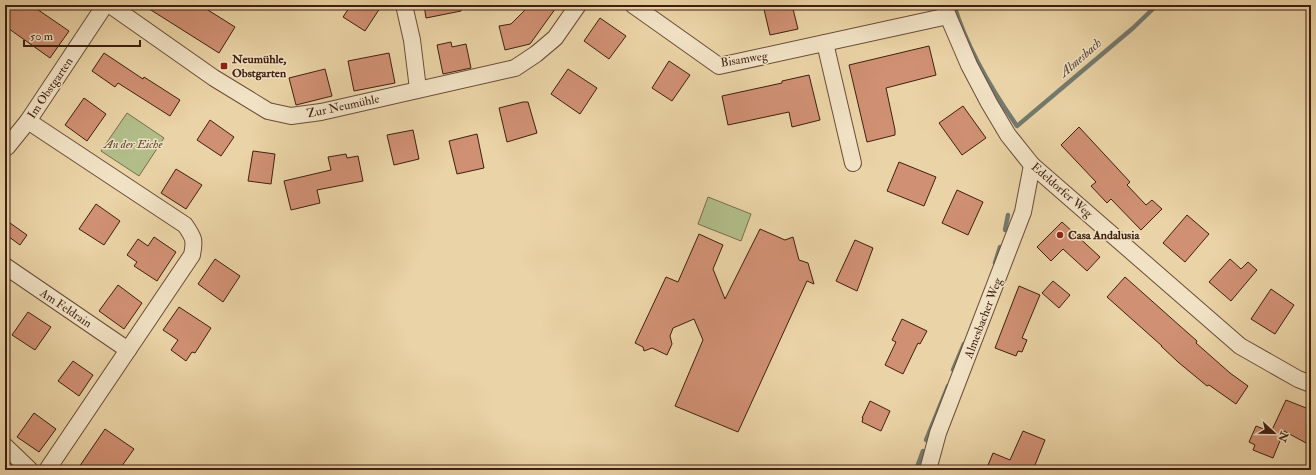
<svg xmlns="http://www.w3.org/2000/svg" width="1316" height="475" font-family="'IM FELL Double Pica',serif">
	<style>
		.green { fill: #b2be8a; stroke: #786e4d }
		.lines { fill: none; stroke-linecap: round; stroke-linejoin: round }
		.stream { stroke: #747a6e; stroke-width: 4.5 }
		.building { fill: #d09073; stroke: #3f1f10 }
		.minor-casing { stroke: #6a4c36; stroke-width: 18 }
		.minor { stroke: #f1e2c5; stroke-width: 16 }
		.poi-dot { fill: #8f2418; stroke: #f1e2c5; stroke-width: 1.5 }
		.labels { text-anchor: middle; stroke-width: 3; stroke-linejoin: round; paint-order: stroke }
		.poi-label { font-size: 12px; font-weight: bold; fill: #3f1f10; stroke: #f1e2c5; text-anchor: start }
		.street-label { font-size: 12px; fill: #3f1f10; stroke: #f1e2c5 }
		.park-label { font-size: 12px; font-style: italic; fill: #5c472e; stroke: #f1e2c5 }
		.water-label { font-size: 13px; font-style: italic; fill: #554537; stroke: #f1e2c5 }
	</style>
	<rect width="100%" height="100%" fill="#ead3a6"/>
	<filter id="stains"><feTurbulence type="fractalNoise" baseFrequency=".005" numOctaves="4"/><feColorMatrix values="0 0 0 0 .2 0 0 0 0 .09 0 0 0 0 .02 0 0 0 .5 -.17"/></filter>
	<radialGradient id="worn" r=".72"><stop offset=".6" stop-color="#630" stop-opacity="0"/><stop offset="1" stop-color="#630" stop-opacity=".3"/></radialGradient>
	<!-- green -->
	<g class="green">
		<path d="M127,113L164,138L139,176L101,151Z"/>
		<path d="M708,197L751,214L741,241L698,224Z"/>
	</g>
	<g class="lines">
		<!-- stream -->
		<g class="stream">
			<path d="M954,5C967,48 991,89 1017,126L1133,28L1157,5"/>
			<path d="M1005,230L1008,215"/>
			<path d="M995,263L1000,247"/>
			<path d="M953,370L964,344"/>
			<path d="M926,440L948,386"/>
			<path d="M916,470L923,451"/>
		</g>
	</g>
	<!-- building -->
	<g class="building">
		<path d="M5,5H31L69,31L50,58L5,26Z"/>
		<path d="M143,5H200L235,27L219,53Z"/>
		<path d="M351,5H382L365,31L343,17Z"/>
		<path d="M424,5H461V11L426,18Z"/>
		<path d="M530,5H558L530,44L505,50L499,26L511,24Z"/>
		<path d="M763,5H792L798,29L770,35Z"/>
		<path d="M600,18L626,36L609,59L584,41Z"/>
		<path d="M451,42L452,47L466,44L471,68L443,74L437,45Z"/>
		<path d="M929,46L936,75L886,88L895,130V135L867,142L849,65Z"/>
		<path d="M104,53L143,79L144,77L180,100L170,116L118,83L115,87L92,71Z"/>
		<path d="M389,53L395,83L354,91L348,61Z"/>
		<path d="M669,61L690,75L672,101L652,88Z"/>
		<path d="M325,69L332,96L296,105L289,78Z"/>
		<path d="M568,69L597,88L580,114L551,94Z"/>
		<path d="M809,75L820,120L792,127L789,112L728,125L722,96L782,83V81Z"/>
		<path d="M84,98L106,114L87,141L65,125Z"/>
		<path d="M523,102H528L537,133L507,142L499,108Z"/>
		<path d="M963,106L986,138L962,155L939,123Z"/>
		<path d="M210,120L234,137L221,156L197,140Z"/>
		<path d="M1079,127L1130,182L1127,185L1146,205L1152,200L1162,209L1141,230L1111,199L1107,203L1091,186L1096,182L1061,145Z"/>
		<path d="M413,130L419,159L394,165L387,135Z"/>
		<path d="M477,134L484,168L457,174L449,141Z"/>
		<path d="M253,151L275,154L271,184L248,181Z"/>
		<path d="M346,154L347,158L358,156L363,181L317,190L320,203L291,210L284,181L331,170L328,157Z"/>
		<path d="M899,162L936,177L924,206L887,191Z"/>
		<path d="M176,169L202,185L186,209L161,193Z"/>
		<path d="M957,190L983,202L968,235L942,223Z"/>
		<path d="M96,204L120,221L104,245L79,229Z"/>
		<path d="M1187,215L1209,234L1185,262L1163,243Z"/>
		<path d="M1062,222L1100,257L1087,271L1063,249L1051,261L1037,247Z"/>
		<path d="M10,223L27,235L20,245L5,234V231Z"/>
		<path d="M760,229L785,240L793,237L799,260L808,263L814,284L807,281L738,432L675,406L703,340L694,319L673,328L670,336L672,344L667,355L652,348L644,351L643,347L635,343L666,277L678,282L699,234L723,245L713,269L725,299Z"/>
		<path d="M154,237L176,252L157,281L134,266L137,262L127,255L138,239L148,246Z"/>
		<path d="M855,240L873,248L857,291L836,281Z"/>
		<path d="M215,259L240,276L223,302L198,284Z"/>
		<path d="M1230,259L1241,269L1248,262L1257,270L1231,301L1209,282Z"/>
		<path d="M1125,277L1180,326L1197,341L1196,343L1230,373L1248,386L1236,404L1209,385L1207,386L1178,362L1161,346H1162L1107,297Z"/>
		<path d="M1053,281L1070,295L1059,308L1042,293Z"/>
		<path d="M118,285L142,303L124,329L99,311Z"/>
		<path d="M1019,286L1040,295L1022,338L1027,340L1022,352L1018,351L1016,356L995,348Z"/>
		<path d="M1271,289L1294,305L1275,334L1251,319Z"/>
		<path d="M179,307L211,328L195,353L192,352L186,361L171,350L178,340L163,330Z"/>
		<path d="M28,312L51,327L35,350L12,335Z"/>
		<path d="M902,319L927,331L920,344L918,343L903,374L885,365L896,342L892,340Z"/>
		<path d="M73,361L93,375L79,396L58,381Z"/>
		<path d="M1286,400L1311,410V438L1306,443L1284,431L1273,458L1253,450L1255,445L1249,442L1256,426L1271,432Z"/>
		<path d="M870,401L890,411L881,431L862,422L863,418H862Z"/>
		<path d="M34,413L56,429L39,452L17,437Z"/>
		<path d="M105,429L134,449L119,470H77Z"/>
		<path d="M1023,431L1045,440L1033,470H986L993,453L1010,460Z"/>
	</g>
	<g class="lines">
		<!-- minor casing -->
		<g class="minor-casing">
			<g id="minor">
				<path d="M110,5L214,78L268,111L291,116L321,112L515,68L536,54L555,38L578,5"/>
				<path d="M404,5L412,40L418,89"/>
				<path d="M633,5L719,66L948,16"/>
				<path d="M944,5L948,16L969,65L989,103L1008,135L1032,165L1240,346L1298,379L1311,384"/>
				<path d="M825,43L853,163"/>
				<path d="M28,121L185,225C194,238 195,240 192,255L47,470"/>
				<path d="M5,148L7,147L28,121L105,5"/>
				<path d="M5,266L128,350"/>
				<path d="M5,446L30,470"/>
				<path d="M928,470L938,433L1023,212L1032,165"/>
			</g>
		</g>
		<!-- minor -->
		<use href="#minor" class="minor"/>
	</g>
	<!-- markers -->
	<g class="poi-dot">
		<rect x="220" y="62" width="8" height="8" rx="2"/>
		<circle cx="1060" cy="235" r="4"/>
	</g>
	<g class="labels">
		<!-- poi labels -->
		<g class="poi-label">
			<text x="232" y="63">Neumühle,<tspan x="232" dy="14">Obstgarten</tspan></text>
			<text x="1068" y="239">Casa Andalusia</text>
		</g>
		<!-- street labels -->
		<g class="street-label">
			<text transform="translate(744 59) rotate(-9)" y="4">Bisamweg</text>
			<text transform="translate(50 88) rotate(-56)" y="4">Im Obstgarten</text>
			<text transform="translate(343 106) rotate(-12)" y="4">Zur Neumühle</text>
			<text transform="translate(1062 190) rotate(41)" y="4">Edeldorfer Weg</text>
			<text transform="translate(66 308) rotate(34)" y="4">Am Feldrain</text>
			<text transform="translate(983 318) rotate(-69)" y="4">Almesbacher Weg</text>
		</g>
		<!-- park labels -->
		<g class="park-label">
			<text x="133" y="148">An der Eiche</text>
		</g>
		<!-- water labels -->
		<g class="water-label">
			<text transform="translate(1080 57) rotate(-41)" y="5">Almesbach</text>
		</g>
	</g>
	<!-- margin -->
	<rect width="1316" height="475" fill="none" stroke="#ead3a6" stroke-width="20"/>
	<rect x="6" y="6" width="1304" height="463" fill="none" stroke="#3f1f10" stroke-width="2"/>
	<rect x="10" y="10" width="1296" height="455" fill="none" stroke="#3f1f10"/>
	<!-- north arrow -->
	<g transform="translate(1274 433) rotate(112)" stroke="#f1e2c5" stroke-width="3" paint-order="stroke">
	<path d="M0-3L7 15L0 10L-7 15Z" fill="#3f1f10"/>
	<text y="-6" font-size="11" font-weight="bold" text-anchor="middle" fill="#3f1f10">N</text>
	</g>
	<!-- scale -->
	<path d="M24 40v6h116v-6" fill="none" stroke="#3f1f10" stroke-width="2"/>
	<text x="30" y="40" font-size="12" fill="#3f1f10" stroke="#f1e2c5" stroke-width="3" paint-order="stroke">50 m</text>
	<rect width="100%" height="100%" filter="url(#stains)"/>
	<rect width="100%" height="100%" fill="url(#worn)"/>
</svg>
